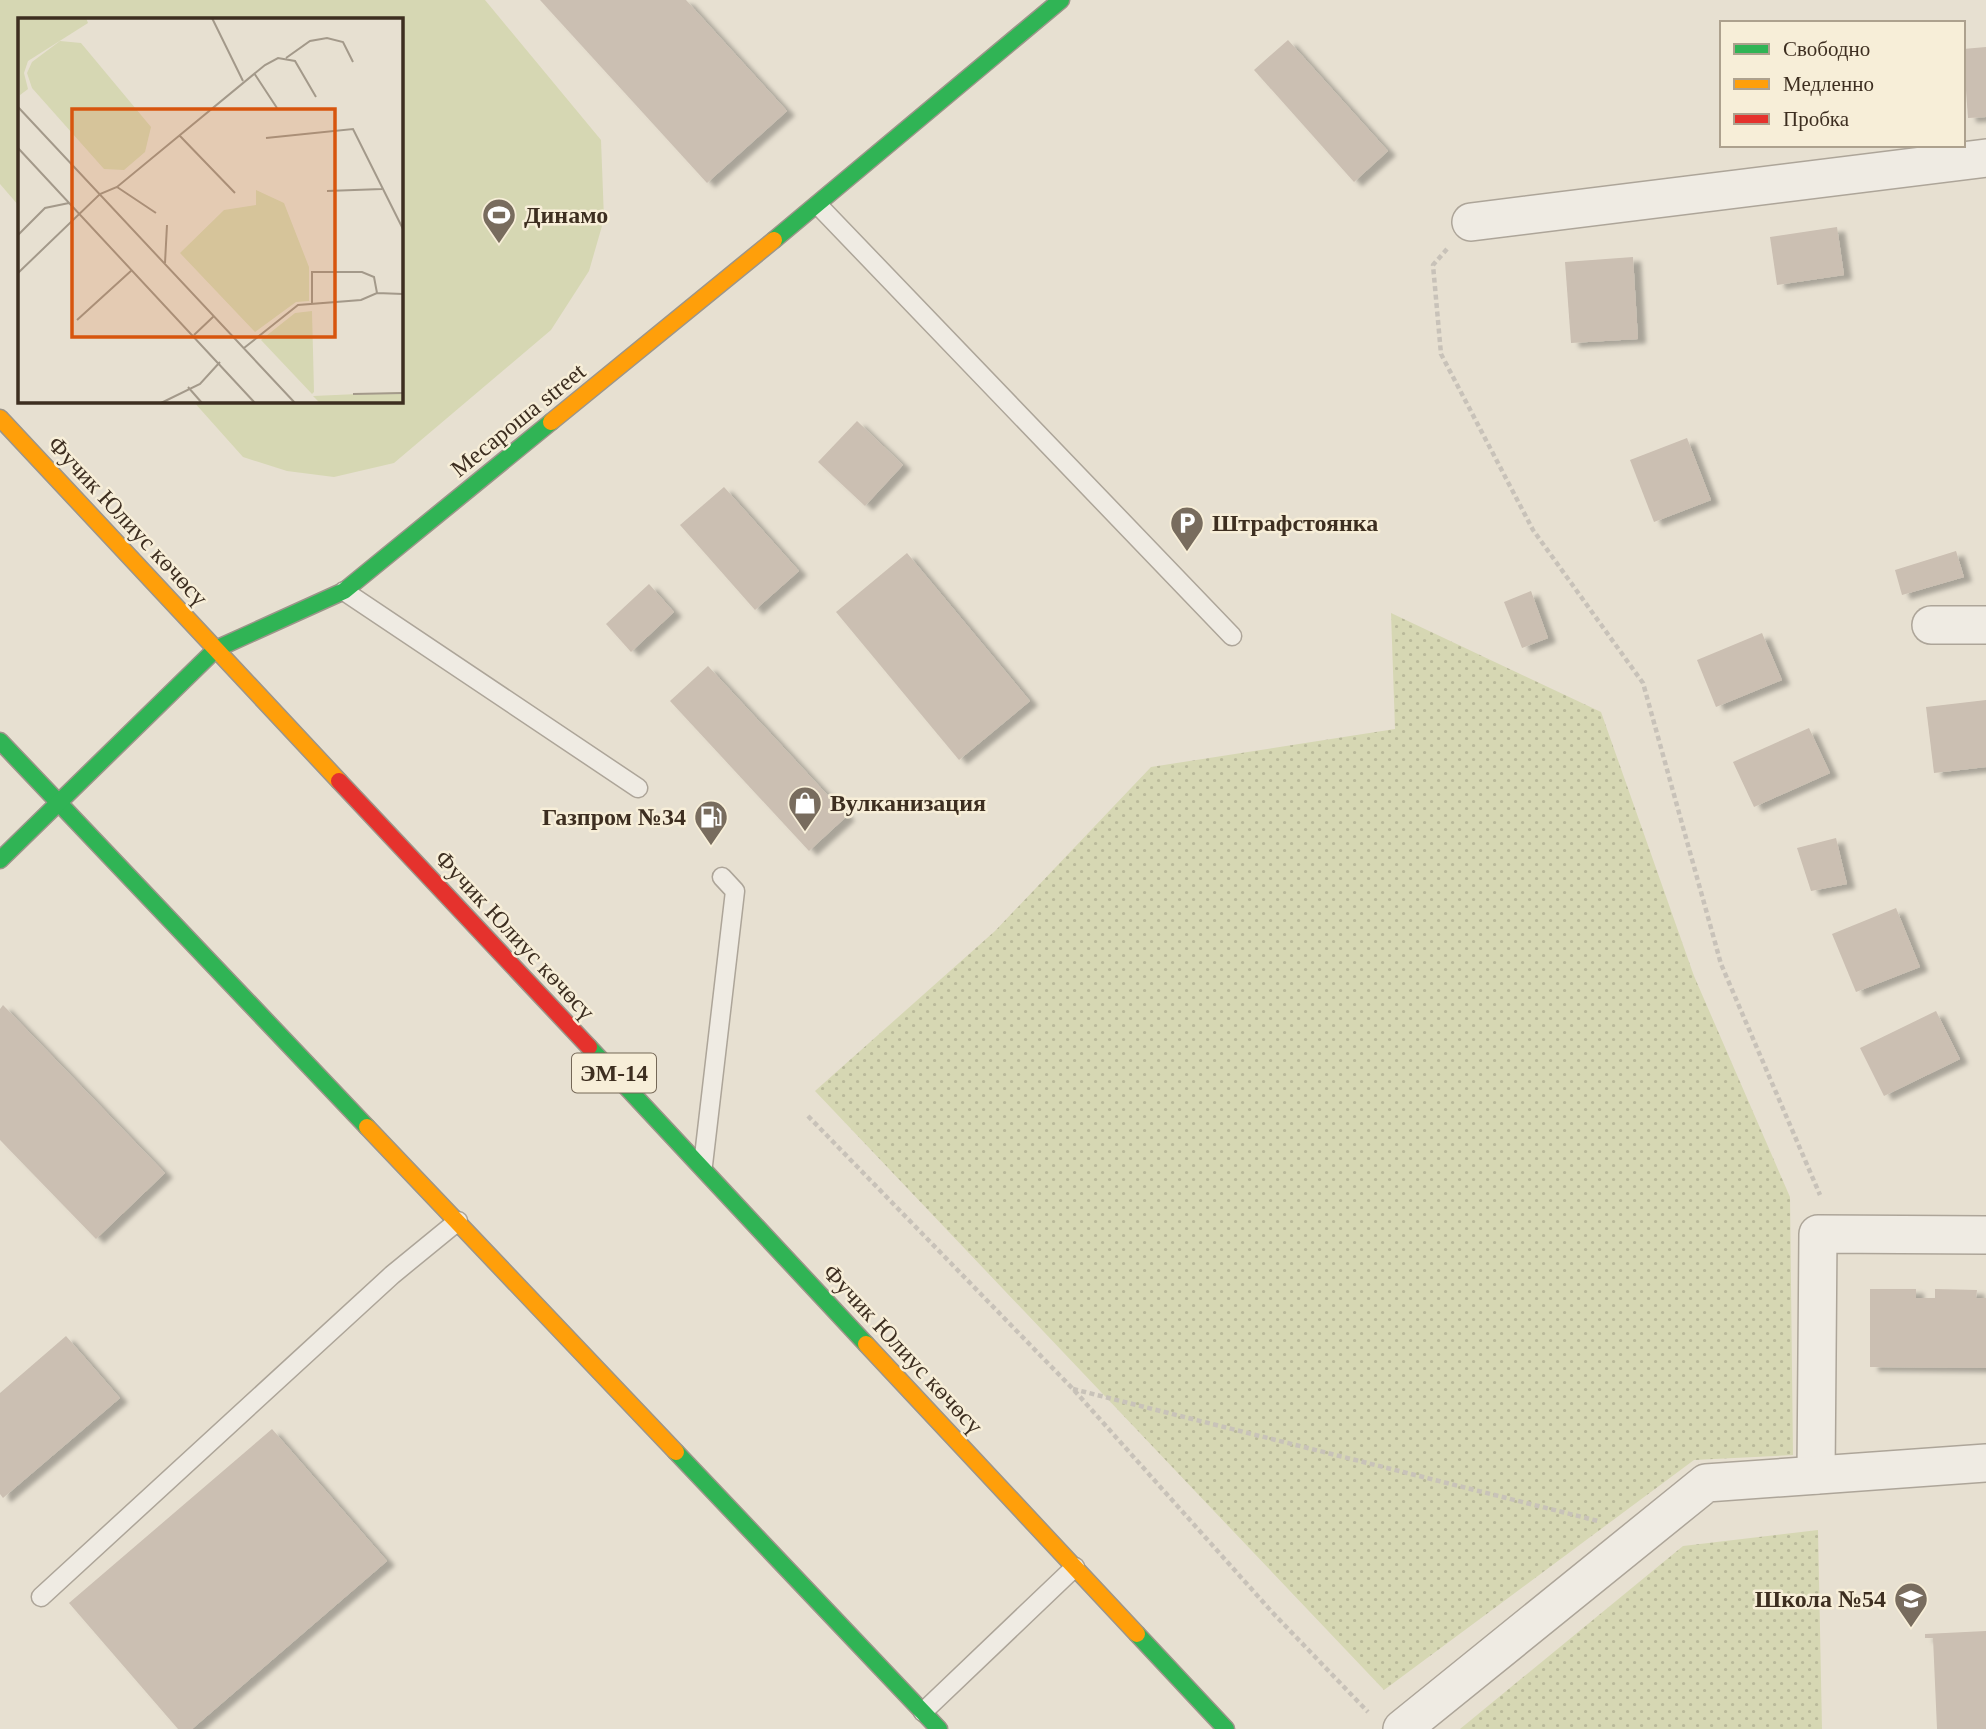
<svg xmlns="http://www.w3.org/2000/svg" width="1986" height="1729" font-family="'Times New Roman',serif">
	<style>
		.grass { fill: url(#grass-dots) }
		.park { fill: #d6d7b3 }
		.building { fill: #cbbfb2; filter: url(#shadow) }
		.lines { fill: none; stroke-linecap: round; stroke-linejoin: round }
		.lane-casing { stroke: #ada599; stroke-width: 21 }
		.street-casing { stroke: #ada599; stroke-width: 40 }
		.fast-casing { stroke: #9c958a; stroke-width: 19 }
		.slow-casing { stroke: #9c958a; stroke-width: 19 }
		.jam-casing { stroke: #9c958a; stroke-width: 19 }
		.path { stroke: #c8c2b9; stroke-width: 4.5; stroke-dasharray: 5 3.5; stroke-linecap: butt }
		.lane { stroke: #efebe3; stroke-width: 18 }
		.street { stroke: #efebe3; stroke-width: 37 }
		.fast { stroke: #30b455; stroke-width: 16 }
		.slow { stroke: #ff9f0a; stroke-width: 16 }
		.jam { stroke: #e5322d; stroke-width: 16 }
		.labels { text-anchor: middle; stroke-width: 5; stroke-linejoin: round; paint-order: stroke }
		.shield { fill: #f7eed8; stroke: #756857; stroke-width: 2 }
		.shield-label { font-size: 23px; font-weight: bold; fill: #3d2e20 }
		.poi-label { font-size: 24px; font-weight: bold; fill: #3d2e20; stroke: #f7eed8; text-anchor: start }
		.street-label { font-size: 24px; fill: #3d2e20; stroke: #f7eed8 }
		.inset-road { fill: none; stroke: #a3998a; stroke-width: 2 }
		.view { fill: #d7550e; fill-opacity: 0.15; stroke: #d7550e; stroke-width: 3.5 }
		.inset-edge { fill: none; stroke: #3d2e20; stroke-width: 3.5 }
	</style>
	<defs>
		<pattern id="grass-dots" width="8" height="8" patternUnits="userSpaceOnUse" patternTransform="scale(1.75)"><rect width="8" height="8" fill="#d6d7b3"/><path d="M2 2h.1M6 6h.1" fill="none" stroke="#b9b99a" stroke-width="1.8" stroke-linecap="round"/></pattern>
		<filter id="shadow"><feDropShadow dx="8" dy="4.5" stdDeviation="2" flood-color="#0004"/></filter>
	</defs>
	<rect width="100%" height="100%" fill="#e7e0d1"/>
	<!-- grass -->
	<g class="grass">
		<path d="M1391,613L1601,712L1694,976L1790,1197L1793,1455L1694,1460L1384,1690L815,1091L995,931L1151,767L1395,729Z"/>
		<path d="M1818,1530L1822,1729H1460L1683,1546Z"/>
	</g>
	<!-- park -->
	<path class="park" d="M0,0H485L601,140L604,219L589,271L551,330L394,463L334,477L287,471L243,457L193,401H401V19H19V206L0,184Z"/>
	<!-- building -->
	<g class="building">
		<path d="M540,0H686L787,111L707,183Z"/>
		<path d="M1288,40L1388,151L1354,182L1254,70Z"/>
		<path d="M1986,47V117L1968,118L1963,49Z"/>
		<path d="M1837,227L1844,275L1777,285L1770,237Z"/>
		<path d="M1633,257L1638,339L1571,343L1565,262Z"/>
		<path d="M857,421L903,465L865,506L818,462Z"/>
		<path d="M1687,438L1711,500L1654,522L1630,460Z"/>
		<path d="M724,487L799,571L755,610L680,525Z"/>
		<path d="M1956,551L1964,577L1902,595L1895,570Z"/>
		<path d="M907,553L1030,701L959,760L836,612Z"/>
		<path d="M649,584L674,612L631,652L606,624Z"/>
		<path d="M1531,591L1548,638L1522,648L1504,602Z"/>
		<path d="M1762,633L1782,680L1716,707L1697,660Z"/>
		<path d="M708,666L847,816L809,851L670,701Z"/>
		<path d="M1986,700V767L1934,773L1926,707Z"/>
		<path d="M1809,728L1830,773L1754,807L1733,762Z"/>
		<path d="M1836,838L1847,884L1811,891L1797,848Z"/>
		<path d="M1896,908L1920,967L1856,992L1832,934Z"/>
		<path d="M3,1005L165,1173L96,1239L0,1140V1009Z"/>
		<path d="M1936,1011L1960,1059L1884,1096L1860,1048Z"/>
		<path d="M1870,1289H1916V1298H1935V1289L1977,1290L1976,1298H1986V1368L1870,1367Z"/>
		<path d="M66,1336L120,1398L3,1498L0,1494V1393Z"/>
		<path d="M272,1429L387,1561L192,1729H178L69,1603Z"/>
		<path d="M1986,1631V1729H1937L1933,1638H1925V1634Z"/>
	</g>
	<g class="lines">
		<!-- lane casing -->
		<g class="lane-casing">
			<g id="lane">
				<path d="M818,205L1232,636"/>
				<path d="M344,591L638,788"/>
				<path d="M703,1165L735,891L722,877"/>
				<path d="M41,1597L392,1275L458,1221"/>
				<path d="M923,1712L1075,1567"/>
			</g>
		</g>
		<!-- street casing -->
		<g class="street-casing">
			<g id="street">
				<path d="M1471,222L1986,158"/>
				<path d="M1931,625H1986"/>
				<path d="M1816,1475L1818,1234L1986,1235"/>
				<path d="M1402,1729L1706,1483L1986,1463"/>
			</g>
		</g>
		<!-- fast casing -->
		<g class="fast-casing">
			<g id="fast">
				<path d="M774,240L1061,0"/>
				<path d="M0,741L367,1127"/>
				<path d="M0,860L216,649L344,591L551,422"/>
				<path d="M589,1047L866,1344"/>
				<path d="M676,1452L939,1729"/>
				<path d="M1137,1634L1226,1729"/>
			</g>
		</g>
		<!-- slow casing -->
		<g class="slow-casing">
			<g id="slow">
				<path d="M0,418L339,781"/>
				<path d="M551,422L774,240"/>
				<path d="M367,1127L676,1452"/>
				<path d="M866,1344L1137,1634"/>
			</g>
		</g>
		<!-- jam casing -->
		<g class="jam-casing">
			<path id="jam" d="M339,781L589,1047"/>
		</g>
		<!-- path -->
		<g class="path">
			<path d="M1447,249L1433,265L1441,354L1533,530L1643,683L1721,964L1820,1195"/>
			<path d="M808,1116L1073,1389L1272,1612L1368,1712"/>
			<path d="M1073,1389L1598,1521"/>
		</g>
		<!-- lane -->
		<use href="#lane" class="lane"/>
		<!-- street -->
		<use href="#street" class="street"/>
		<!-- fast -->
		<use href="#fast" class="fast"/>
		<!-- slow -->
		<use href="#slow" class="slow"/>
		<!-- jam -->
		<use href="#jam" class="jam"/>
	</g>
	<!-- icons -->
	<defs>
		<g id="stadium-pin" transform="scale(1.75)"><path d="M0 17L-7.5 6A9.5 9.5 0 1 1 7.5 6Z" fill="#786c5e" stroke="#f7eed8"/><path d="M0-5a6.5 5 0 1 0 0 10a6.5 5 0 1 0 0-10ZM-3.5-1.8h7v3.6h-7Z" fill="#fff"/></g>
		<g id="parking-pin" transform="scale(1.75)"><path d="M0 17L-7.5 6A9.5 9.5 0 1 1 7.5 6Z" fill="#786c5e" stroke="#f7eed8"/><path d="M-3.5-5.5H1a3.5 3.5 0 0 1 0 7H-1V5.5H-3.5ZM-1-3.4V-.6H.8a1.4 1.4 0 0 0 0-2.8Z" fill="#fff"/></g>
		<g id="shop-pin" transform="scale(1.75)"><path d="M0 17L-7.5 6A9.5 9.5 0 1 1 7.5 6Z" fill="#786c5e" stroke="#f7eed8"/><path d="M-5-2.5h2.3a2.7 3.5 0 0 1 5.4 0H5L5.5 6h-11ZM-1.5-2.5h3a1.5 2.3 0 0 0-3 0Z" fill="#fff"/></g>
		<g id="fuel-pin" transform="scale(1.75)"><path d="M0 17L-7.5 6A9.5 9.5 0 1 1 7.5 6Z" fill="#786c5e" stroke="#f7eed8"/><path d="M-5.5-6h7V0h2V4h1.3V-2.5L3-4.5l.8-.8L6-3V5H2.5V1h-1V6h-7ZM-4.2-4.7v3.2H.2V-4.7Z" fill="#fff"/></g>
		<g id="school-pin" transform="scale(1.75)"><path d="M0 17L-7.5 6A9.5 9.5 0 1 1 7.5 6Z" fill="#786c5e" stroke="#f7eed8"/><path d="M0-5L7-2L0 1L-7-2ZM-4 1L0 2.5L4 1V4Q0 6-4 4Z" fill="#fff"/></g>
	</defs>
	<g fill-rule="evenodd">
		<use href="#stadium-pin" x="499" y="215"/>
		<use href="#parking-pin" x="1187" y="523"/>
		<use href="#shop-pin" x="805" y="803"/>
		<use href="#fuel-pin" x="711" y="817"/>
		<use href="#school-pin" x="1911" y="1599"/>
	</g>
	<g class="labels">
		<!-- shield labels -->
		<rect class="shield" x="572" y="1053.5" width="84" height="39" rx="5"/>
		<g class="shield-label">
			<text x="614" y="1081">ЭМ-14</text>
		</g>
		<!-- poi labels -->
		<g class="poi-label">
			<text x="524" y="223">Динамо</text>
			<text x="1212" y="531">Штрафстоянка</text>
			<text x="830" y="811">Вулканизация</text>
			<text x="686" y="825" text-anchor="end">Газпром №34</text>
			<text x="1886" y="1607" text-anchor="end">Школа №54</text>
		</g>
		<!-- street labels -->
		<g class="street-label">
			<text transform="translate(518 420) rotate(-39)" y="8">Месароша street</text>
			<text transform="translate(128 521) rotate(47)" y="8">Фучик Юлиус көчөсү</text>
			<text transform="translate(515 935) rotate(47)" y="8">Фучик Юлиус көчөсү</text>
			<text transform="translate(903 1349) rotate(47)" y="8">Фучик Юлиус көчөсү</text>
		</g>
	</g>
	<!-- overview -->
	<g transform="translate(18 18)">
		<rect width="385" height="385" fill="#e7e0d1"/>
		<path d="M238,172L266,185L291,249V283L278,284L237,314L162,235L206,192L238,187ZM294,293L296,374L294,376L243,322L277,295ZM385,374V385H302L295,378Z" fill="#d6d7b3"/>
		<path d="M0,0H68L70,5L10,43L6,55L10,71L2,77ZM42,23L63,25L133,109L127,134L106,152L86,151L14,70L9,55L14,44Z" fill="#d6d7b3"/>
		<path class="inset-road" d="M194,0L225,63M268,40L292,23L309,20L325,24L335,44M236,55L259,90M0,89L277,385M162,118L217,175M248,120L335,111L385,211M0,130L237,385M99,169L138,195M309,173L364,171M0,217L27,190L51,185M147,245L149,207M0,255L82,176L99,169L247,47L260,40L277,43L298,79M294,286V254H344L356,259L359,275M59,302L114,252M176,317L196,298M226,330L280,287L343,282L359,275L385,276M170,369L184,385M335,376L385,375M143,385L182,366L202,344"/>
		<path class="view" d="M54,91H317V319H54Z"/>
		<rect width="385" height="385" class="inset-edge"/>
	</g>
	<!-- legend -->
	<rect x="1720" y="21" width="245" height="126" fill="#f7eed8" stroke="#ada18e" stroke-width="2"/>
	<rect x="1734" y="44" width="35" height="10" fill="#30b455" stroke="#ada18e" stroke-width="2"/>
	<text x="1783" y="56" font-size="21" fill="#3d2e20">Свободно</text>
	<rect x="1734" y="79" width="35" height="10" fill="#ff9f0a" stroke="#ada18e" stroke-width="2"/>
	<text x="1783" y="91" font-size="21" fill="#3d2e20">Медленно</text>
	<rect x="1734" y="114" width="35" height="10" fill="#e5322d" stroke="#ada18e" stroke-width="2"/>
	<text x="1783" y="126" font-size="21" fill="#3d2e20">Пробка</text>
</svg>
